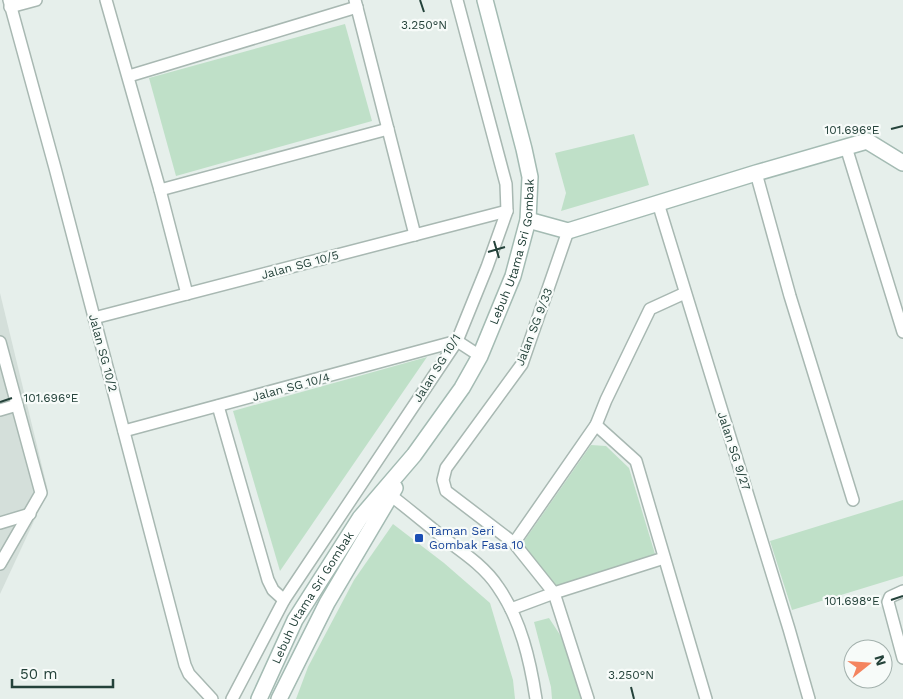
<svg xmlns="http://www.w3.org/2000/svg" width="903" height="699" font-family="'Work Sans',sans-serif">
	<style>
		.built { fill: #d4dfda }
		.green { fill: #bfe0c8 }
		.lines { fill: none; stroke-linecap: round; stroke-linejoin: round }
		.street-casing { stroke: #a8b8b2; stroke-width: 14 }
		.secondary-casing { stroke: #a4bbb3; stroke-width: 18 }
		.street { stroke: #fff; stroke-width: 11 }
		.secondary { stroke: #fff; stroke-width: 15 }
		.ticks { fill: none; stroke: #24423a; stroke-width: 2 }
		.transit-dot { fill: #1a4fb4; stroke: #f7fbf9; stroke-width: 2 }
		.labels { text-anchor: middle; stroke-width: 4.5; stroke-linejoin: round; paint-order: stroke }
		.street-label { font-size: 12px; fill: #24423a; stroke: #f7fbf9 }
		.transit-label { font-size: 12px; fill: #164399; stroke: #f7fbf9; text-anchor: start }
		.ticks-label { font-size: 12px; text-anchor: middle; fill: #24423a; stroke: #f7fbf9; stroke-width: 4.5; stroke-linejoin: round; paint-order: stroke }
	</style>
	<rect width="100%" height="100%" fill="#e6efeb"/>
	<!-- built -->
	<path class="built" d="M0,293L48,491L0,594Z"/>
	<!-- green -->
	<g class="green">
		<path d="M345,24L372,121L176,176L149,78Z"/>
		<path d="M634,134L649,185L561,211L566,193L555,153Z"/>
		<path d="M427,357L280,571L233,411Z"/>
		<path d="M591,445L606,446L629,468L655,554L555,587L522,544Z"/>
		<path d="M903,500V576L792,610L770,541Z"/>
		<path d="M393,524L444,563L490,603L513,680L515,699H296L308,667L354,580Z"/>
		<path d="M549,618L566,644L583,699H552L551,687L534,622Z"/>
	</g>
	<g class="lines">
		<!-- street casing -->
		<g class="street-casing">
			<g id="street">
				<path d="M9,0L55,168L185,665L189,674L212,699"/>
				<path d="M106,0L160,190L187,294"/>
				<path d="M355,0L415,235"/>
				<path d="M10,7L36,0"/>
				<path d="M129,76L357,7"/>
				<path d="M846,147L903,332"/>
				<path d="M756,173L790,296L853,500"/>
				<path d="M160,190L388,129"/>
				<path d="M658,203L789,629L809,699"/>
				<path d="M568,231L522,364L446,468L443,480L446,491L514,543L554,593L588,699"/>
				<path d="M94,318L507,211"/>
				<path d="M0,342L41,493L0,564"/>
				<path d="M218,406L268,580L273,590L284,600"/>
				<path d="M0,410L17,405"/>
				<path d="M596,425L636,461L706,699"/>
				<path d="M124,431L457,341L480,356"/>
				<path d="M385,491C405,506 425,523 445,539C464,553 485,567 498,587C521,620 530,660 536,699"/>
				<path d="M0,523L30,514"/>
				<path d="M514,543L596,425L606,400L650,309L685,293"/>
				<path d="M903,591L890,597L888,602L903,658"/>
				<path d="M511,609L554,593L664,558"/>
				<path d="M232,699L284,600L457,341L487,267L507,211L506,184L457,0"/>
			</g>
		</g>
		<!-- secondary casing -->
		<g class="secondary-casing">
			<g id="secondary">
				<path d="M528,220L568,231L756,173L867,141L903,163"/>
				<path id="s1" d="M259,699L295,620L360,518L414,455L462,388L480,356L513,276L528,220L530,177L524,149L485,0"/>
				<path d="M279,699L327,603L395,488"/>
			</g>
		</g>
		<!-- street -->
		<use href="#street" class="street"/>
		<!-- secondary -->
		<use href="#secondary" class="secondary"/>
	</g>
	<!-- ticks -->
	<path class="ticks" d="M420,0L424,12M891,129L903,126M494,241L499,258M488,252L505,247M0,402L12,398M891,600L903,596M631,687L634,699"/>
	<!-- markers -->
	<rect class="transit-dot" x="414" y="533" width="10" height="10" rx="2.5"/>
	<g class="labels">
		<!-- street labels -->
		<g class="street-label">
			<text dy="4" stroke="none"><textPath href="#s1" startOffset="520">Lebuh Utama Sri Gombak</textPath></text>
			<text transform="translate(300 265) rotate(-15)" y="4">Jalan SG 10/5</text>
			<text transform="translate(534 327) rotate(-69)" y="4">Jalan SG 9/33</text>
			<text transform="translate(103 353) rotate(75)" y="4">Jalan SG 10/2</text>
			<text transform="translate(437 368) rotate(-58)" y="4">Jalan SG 10/1</text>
			<text transform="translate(291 387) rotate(-15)" y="4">Jalan SG 10/4</text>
			<text transform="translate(734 451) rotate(72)" y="4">Jalan SG 9/27</text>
			<text dy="4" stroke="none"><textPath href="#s1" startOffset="115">Lebuh Utama Sri Gombak</textPath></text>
		</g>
		<!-- transit labels -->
		<g class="transit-label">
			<text x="429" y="535">Taman Seri<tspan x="429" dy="14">Gombak Fasa 10</tspan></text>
		</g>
	</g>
	<g class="ticks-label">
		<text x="424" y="29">3.250°N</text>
		<text x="852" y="134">101.696°E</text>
		<text x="51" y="402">101.696°E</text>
		<text x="852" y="605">101.698°E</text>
		<text x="631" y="679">3.250°N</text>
	</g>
	<!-- north arrow -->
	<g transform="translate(868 664) rotate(73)"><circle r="24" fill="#f7fbf9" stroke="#a3b1ad"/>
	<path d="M0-4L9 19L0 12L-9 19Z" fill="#f4845f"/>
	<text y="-8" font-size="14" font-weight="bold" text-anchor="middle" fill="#24423a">N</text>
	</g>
	<!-- scale -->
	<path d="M12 679v8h101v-8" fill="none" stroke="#24423a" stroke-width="2.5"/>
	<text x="20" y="679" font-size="15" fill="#24423a" stroke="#f7fbf9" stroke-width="4" paint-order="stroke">50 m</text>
</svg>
